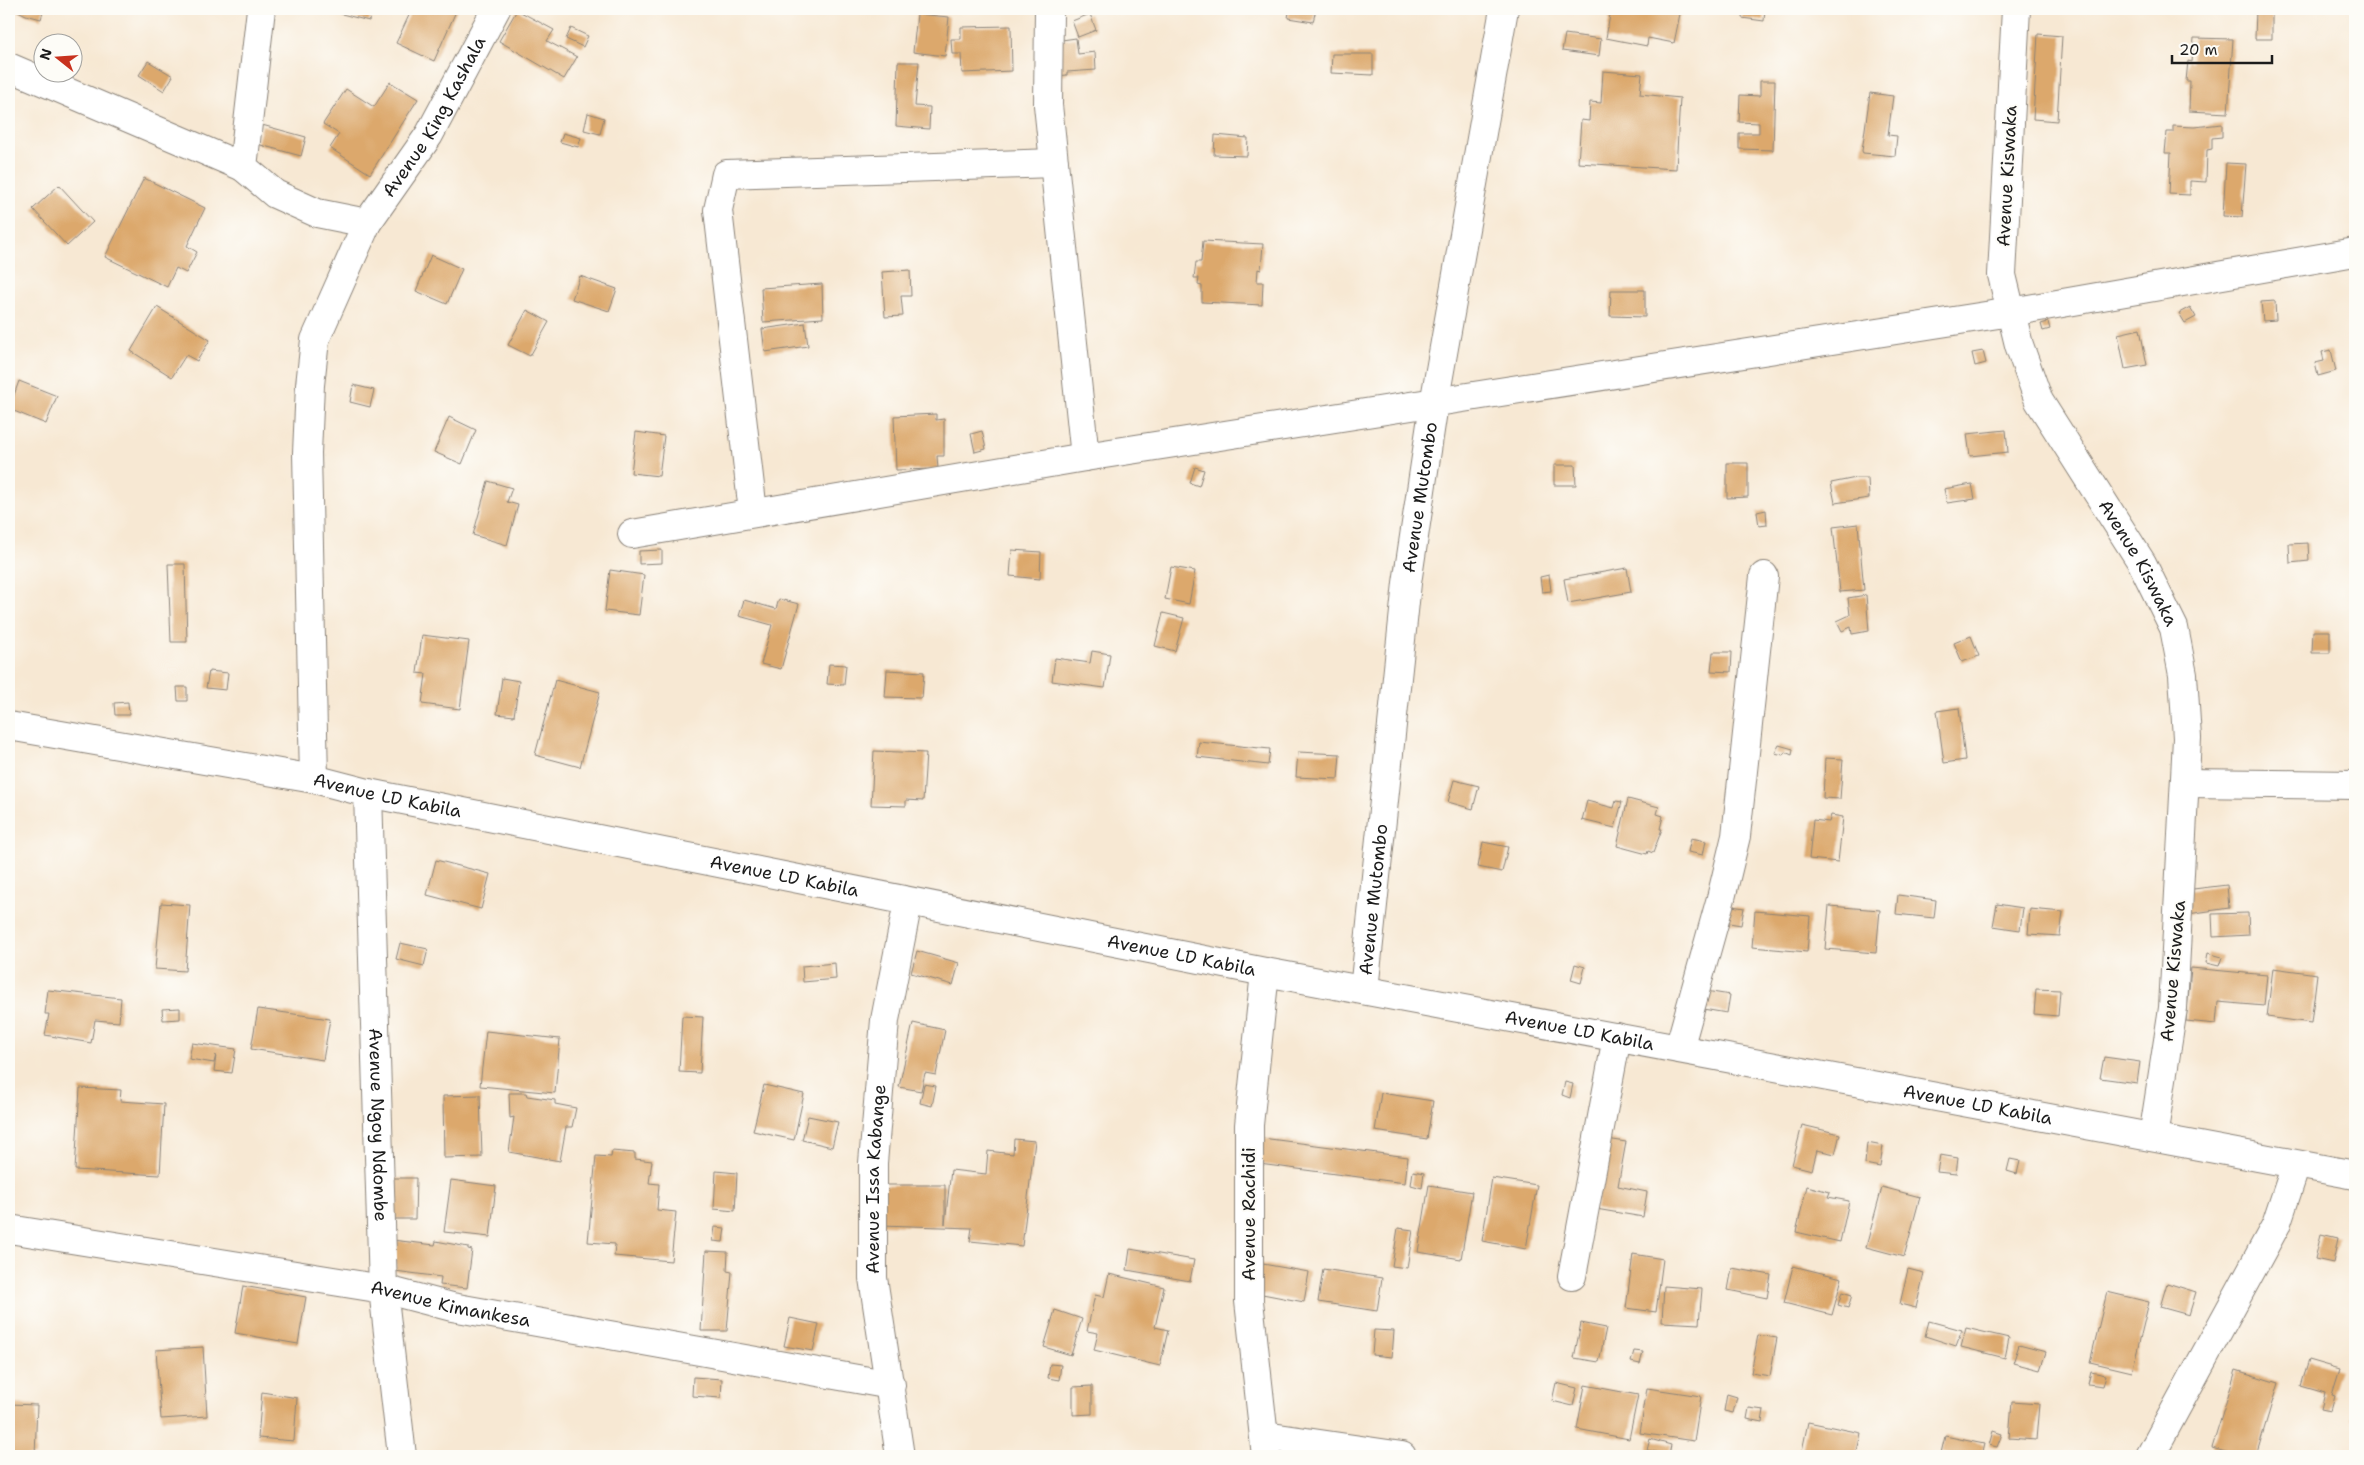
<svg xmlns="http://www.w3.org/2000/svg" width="2364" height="1465" font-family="'Shantell Sans',sans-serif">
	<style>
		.building { fill: #dca86c }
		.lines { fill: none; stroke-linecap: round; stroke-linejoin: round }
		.street-casing { stroke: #8a8278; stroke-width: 30 }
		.street { stroke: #fff; stroke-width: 28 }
		.labels { text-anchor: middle; stroke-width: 4; stroke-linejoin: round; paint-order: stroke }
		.street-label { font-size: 18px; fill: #1c1c1c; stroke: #fdfcf7 }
	</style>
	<rect width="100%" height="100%" fill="#fdfcf7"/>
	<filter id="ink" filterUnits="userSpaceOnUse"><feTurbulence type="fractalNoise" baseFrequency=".02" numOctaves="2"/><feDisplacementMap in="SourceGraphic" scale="10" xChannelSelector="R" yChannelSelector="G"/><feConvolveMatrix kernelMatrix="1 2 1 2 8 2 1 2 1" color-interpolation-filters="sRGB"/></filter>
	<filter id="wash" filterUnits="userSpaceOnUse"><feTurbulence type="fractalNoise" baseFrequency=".0096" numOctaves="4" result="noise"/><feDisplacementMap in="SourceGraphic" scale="20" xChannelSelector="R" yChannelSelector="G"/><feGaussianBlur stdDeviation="1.12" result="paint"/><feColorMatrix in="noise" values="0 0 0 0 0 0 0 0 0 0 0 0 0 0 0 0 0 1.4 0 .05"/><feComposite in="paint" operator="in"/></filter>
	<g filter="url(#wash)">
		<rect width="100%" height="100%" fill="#f7e8d3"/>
		<g id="blocks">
			<!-- building -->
			<g class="building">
				<path d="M19,9H44L41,19L26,15L18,11Z"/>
				<path d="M339,9H372L369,21L338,13Z"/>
				<path d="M412,9H457L434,61L396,43Z"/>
				<path d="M1283,9H1316L1313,22L1288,18L1289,12L1282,11Z"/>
				<path d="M1611,9H1681L1674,43L1648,38L1647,46L1606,38Z"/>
				<path d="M1743,9H1765L1764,21L1742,18Z"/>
				<path d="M2256,9H2272V39H2255Z"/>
				<rect x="2279" y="9" width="14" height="4"/>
				<path d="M517,10L554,30L547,41L577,57L564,79L499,41Z"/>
				<path d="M917,14L949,17L945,56L913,52Z"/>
				<path d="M1090,14L1096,30L1078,37L1072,21Z"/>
				<path d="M1011,26L1012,71L962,73L961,54H952L951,39H961V27Z"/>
				<path d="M571,28L588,36L583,47L566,39Z"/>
				<path d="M1565,34L1601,39L1599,56L1562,51Z"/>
				<path d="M2038,34L2062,36L2057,121L2033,119Z"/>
				<path d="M1076,38L1078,54L1095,52L1096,70L1067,72V75L1057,76L1055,41Z"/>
				<path d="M2194,38L2233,39L2228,113L2189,111L2190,81H2186L2188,61L2192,62Z"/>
				<path d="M1332,54H1373V75L1331,73Z"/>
				<path d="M148,61L173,76L164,91L139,75Z"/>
				<path d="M898,62H919L915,106L930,107L929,129L896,126Z"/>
				<path d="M1603,71L1642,74L1640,94L1680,98L1676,169L1578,163L1581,120L1589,121L1590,102L1601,103Z"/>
				<path d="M1760,81H1775L1773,150L1739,149V133H1759V123L1739,122L1740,95L1760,96Z"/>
				<path d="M390,82L418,99L370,174L330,148L339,134L323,124L346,89L374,107Z"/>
				<path d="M1870,93L1893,96L1888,135L1897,136L1895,156L1863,153L1862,151Z"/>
				<path d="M588,113L604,118L600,134L584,130Z"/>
				<path d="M2222,124V137L2212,138V149L2207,150L2206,182L2190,181V195L2169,194L2171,153H2165L2167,132H2173V126L2194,127Z"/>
				<path d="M262,125L306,137L301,156L257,144Z"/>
				<path d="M563,133L581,138L578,147L560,142Z"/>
				<path d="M1215,135L1248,138L1247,156L1214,155Z"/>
				<path d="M2226,163L2246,164L2242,217L2223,216Z"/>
				<path d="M144,178L205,208L187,246L197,252L186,273L176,268L167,287L105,257Z"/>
				<path d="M59,185L93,222L67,246L33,209Z"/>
				<path d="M1203,241L1263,244L1261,270L1258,269L1257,282H1263L1262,305L1202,302V286L1198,285L1199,278H1194L1196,262H1201Z"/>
				<path d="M431,255L462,269L447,304L416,291Z"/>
				<path d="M910,270L911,296H901L903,316L885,317L882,272Z"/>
				<path d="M580,276L617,289L609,311L572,299Z"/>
				<path d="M822,284L823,318L763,322L761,288Z"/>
				<path d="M1611,290H1645V317L1610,316Z"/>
				<path d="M2275,301L2276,320L2263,321L2261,302Z"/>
				<path d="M157,307L210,340L197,361L186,355L172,377L131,351Z"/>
				<path d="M2190,307L2196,317L2185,323L2179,313Z"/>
				<path d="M527,310L549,322L530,356L508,345Z"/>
				<path d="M2048,322L2050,329L2043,331L2041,324Z"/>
				<path d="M805,323L808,346L765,352L762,329Z"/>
				<path d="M2140,329L2147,365L2125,369L2118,334Z"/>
				<path d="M2331,350L2336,371L2318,376L2315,363L2324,361L2322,352Z"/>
				<path d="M1983,351L1986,363L1975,366L1972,353Z"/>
				<path d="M19,381L57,396L46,424L9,409Z"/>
				<path d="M353,385L374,390L370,407L350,402Z"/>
				<path d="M936,414V420L944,419V456H937L938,469L896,470L894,416Z"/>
				<path d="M449,417L476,430L462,464L434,452Z"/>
				<path d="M2006,430L2008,452L1970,456L1967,434Z"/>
				<path d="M982,431L986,449L975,452L971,434Z"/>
				<path d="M636,432L664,436L659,476L631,473Z"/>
				<path d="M1727,463H1748V497L1727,498Z"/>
				<path d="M1554,465H1575L1576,485H1554Z"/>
				<path d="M1195,467L1204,470L1199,486L1190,483Z"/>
				<path d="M1856,478H1868L1869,498L1835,503L1831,483Z"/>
				<path d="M488,481L512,488L507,502L518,505L507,545L473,535Z"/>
				<path d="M1972,484L1975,499L1947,503L1944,489Z"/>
				<path d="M1766,510L1767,525L1759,526L1757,512Z"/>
				<path d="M1858,524L1864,590L1840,592L1833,527Z"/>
				<path d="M2308,543L2309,561L2290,563L2289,544Z"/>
				<path d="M662,550V563L639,564V551Z"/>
				<path d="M1012,550L1041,552L1040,579L1010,576Z"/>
				<path d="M168,564H185L187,642H171Z"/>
				<path d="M1171,567L1195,571L1189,604L1165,599Z"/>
				<path d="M1627,568L1631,592L1568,603L1564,579Z"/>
				<path d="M610,570L644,575L639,615L605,611Z"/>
				<path d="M1549,575L1551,591L1542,592L1540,577Z"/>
				<path d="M1866,595L1869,631L1852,634L1851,627L1842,631L1837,621L1850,615L1848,598Z"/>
				<path d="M779,599L799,604L781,669L761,664L772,625L739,616L744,600L776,609Z"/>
				<path d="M1163,613L1184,618L1175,651L1155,646Z"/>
				<path d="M2313,631H2330V653H2312Z"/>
				<path d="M422,635L469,641L460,709L422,704L426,674L417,673Z"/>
				<path d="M1971,636L1979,656L1962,662L1954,643Z"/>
				<path d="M1092,651L1110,654L1105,688L1052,681L1055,658L1090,663Z"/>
				<path d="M1713,652H1732L1731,672L1711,671Z"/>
				<path d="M829,664L846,665L844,685L827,684Z"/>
				<path d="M887,670L924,672L922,698L885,697Z"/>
				<path d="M209,671L228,673L226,690L206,688Z"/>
				<path d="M502,678L519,681L514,716L497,714Z"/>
				<path d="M555,680L600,692L580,767L535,755Z"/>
				<path d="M177,687H187V701H178Z"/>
				<path d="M128,702L129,715H115L114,703Z"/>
				<path d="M1959,708L1965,760L1944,763L1937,711Z"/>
				<path d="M1199,742L1270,749L1268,765L1197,757Z"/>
				<path d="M1779,745L1793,749L1792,755L1785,752L1783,755L1775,753Z"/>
				<path d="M874,751L926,753L923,801L906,800V806L871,805Z"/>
				<path d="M1298,752L1340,754L1338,779L1296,777Z"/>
				<path d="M1825,758L1843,759L1840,799L1823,798Z"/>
				<path d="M1454,780L1479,786L1473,809L1448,802Z"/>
				<path d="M1628,799L1659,807L1657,814L1663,816L1660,829H1662L1653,853L1648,851L1647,854L1617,846Z"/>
				<path d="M1587,801L1614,808L1616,801L1622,802L1615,828L1582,820Z"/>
				<path d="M1831,815L1843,817L1838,862L1809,859L1813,820L1829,822Z"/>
				<path d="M1691,838L1706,841L1703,855L1688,852Z"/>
				<path d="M1483,842L1508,847L1502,872L1478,867Z"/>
				<path d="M436,860L490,874L481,909L427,895Z"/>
				<path d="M2227,885L2229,908L2188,914L2185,890Z"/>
				<path d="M1898,895L1936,900L1934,918L1896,914Z"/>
				<path d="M161,903L190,905L185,971L155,969Z"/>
				<path d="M1997,904L2023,908L2020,930L1993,926Z"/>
				<path d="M1726,905L1744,908L1741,925L1723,922Z"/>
				<path d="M1829,906L1880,910L1876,953L1825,949Z"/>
				<path d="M2030,909L2063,912L2060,936L2028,934Z"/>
				<path d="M1755,911L1810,916L1807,952L1752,947Z"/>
				<path d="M2248,913L2249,935L2213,937L2212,914Z"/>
				<path d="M400,943L428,949L424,966L396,959Z"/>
				<path d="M917,951L959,963L953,985L911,973Z"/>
				<path d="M2208,953L2222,957L2219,966L2206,963Z"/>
				<path d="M835,963L836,979L803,982L802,966Z"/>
				<path d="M1575,964L1585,967L1581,983L1571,980Z"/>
				<path d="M2191,968L2267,975L2264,1006L2218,1002L2216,1024L2186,1021Z"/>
				<path d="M2273,968L2317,974L2311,1023L2267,1017Z"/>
				<path d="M2036,989L2060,990L2058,1016L2034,1014Z"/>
				<path d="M48,990L121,998L119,1022L95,1020L91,1043L45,1035L49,1014H45Z"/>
				<path d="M1706,991L1730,995L1727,1013L1703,1009Z"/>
				<path d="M180,1008V1019L163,1020L162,1009Z"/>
				<path d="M258,1009L330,1019L323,1060L251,1049Z"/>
				<path d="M682,1016L703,1017L700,1073L679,1072Z"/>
				<path d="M913,1023L945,1030L936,1075L925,1073L921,1091L899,1087Z"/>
				<path d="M486,1031L560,1039L555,1093L480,1086Z"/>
				<path d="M192,1043L236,1049L232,1073L214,1071L216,1055L214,1063L189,1059Z"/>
				<path d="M2104,1057L2140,1062L2137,1083L2100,1078Z"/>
				<path d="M1565,1082L1573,1084L1570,1098L1562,1095Z"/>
				<path d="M924,1084L936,1086L932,1106L920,1103Z"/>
				<path d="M764,1085L804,1094L794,1140L753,1131Z"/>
				<path d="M80,1088L121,1090L120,1101L164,1104L160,1175L75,1170Z"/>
				<path d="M509,1093H526L527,1096L555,1100V1104L576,1108L572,1127H566L560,1161L509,1152L514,1117L510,1118Z"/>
				<path d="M1381,1093L1433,1101L1427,1139L1375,1131Z"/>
				<path d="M480,1095L482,1157L444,1158L443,1096Z"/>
				<path d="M808,1116L838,1122L832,1147L802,1140Z"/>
				<path d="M1802,1125L1840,1134L1835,1154L1817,1150L1812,1170L1792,1165Z"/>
				<path d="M1262,1138L1408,1157L1405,1183L1259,1164Z"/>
				<path d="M1014,1139L1035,1141L1022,1246L970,1241L972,1228L881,1225L882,1185H945V1224L951,1170L986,1174L988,1151L1013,1154Z"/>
				<path d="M1607,1139L1626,1142L1618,1186L1647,1192L1643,1217L1596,1209Z"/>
				<path d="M1867,1143L1883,1146L1880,1167L1865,1164Z"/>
				<path d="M612,1151L635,1153V1159L652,1161L649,1183L659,1184L657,1210L676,1212L671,1261L614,1256L615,1244L588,1242L596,1156L611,1157Z"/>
				<path d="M1940,1155L1958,1158L1956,1174L1937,1172Z"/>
				<path d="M2010,1159L2020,1161L2017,1174L2007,1171Z"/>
				<path d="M716,1171L737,1173L735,1211L714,1209Z"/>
				<path d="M1413,1171L1424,1173L1422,1188L1411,1185Z"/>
				<path d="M393,1178H416L415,1219H392Z"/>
				<path d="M1492,1178L1537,1185L1526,1249L1482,1241Z"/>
				<path d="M451,1180L496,1186L490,1237L444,1232Z"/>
				<path d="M1429,1185L1472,1192L1461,1259L1418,1252Z"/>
				<path d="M1807,1186L1830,1192L1828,1197L1849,1201L1840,1242L1796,1232Z"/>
				<path d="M1882,1187L1920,1197L1904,1257L1866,1247Z"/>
				<path d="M715,1227L725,1228L723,1242L713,1241Z"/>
				<path d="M1398,1228L1413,1230L1407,1268L1392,1266Z"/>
				<path d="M2321,1234L2338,1238L2333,1263L2315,1259Z"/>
				<path d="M392,1240L435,1245L436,1241L468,1247V1249L472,1250L467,1288L440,1285L441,1277L395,1271L396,1260L389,1259Z"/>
				<path d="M1130,1249L1194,1260L1190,1281L1127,1270Z"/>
				<path d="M706,1251L728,1252L727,1271L732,1272L727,1331H701Z"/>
				<path d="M1633,1254L1663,1259L1656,1312L1626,1308Z"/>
				<path d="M1257,1263L1309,1272L1304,1302L1252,1292Z"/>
				<path d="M1793,1266L1842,1278L1832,1315L1784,1303Z"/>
				<path d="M1732,1268L1771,1275L1767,1298L1728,1290Z"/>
				<path d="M1323,1269L1382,1278L1377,1311L1318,1302Z"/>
				<path d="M1908,1269L1924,1273L1916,1308L1900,1304Z"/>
				<path d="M1109,1274L1164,1287L1155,1327L1168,1330L1160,1366L1094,1350L1098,1333L1087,1331L1095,1295L1104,1297Z"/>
				<path d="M2167,1283L2196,1292L2189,1315L2160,1307Z"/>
				<path d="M243,1286L306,1297L298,1344L235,1333Z"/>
				<path d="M1664,1286L1702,1289L1699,1324L1662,1322Z"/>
				<path d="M1842,1292L1852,1295L1848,1308L1838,1305Z"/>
				<path d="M2107,1292L2149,1302L2132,1372L2090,1362Z"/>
				<path d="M1055,1310L1082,1319L1071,1355L1044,1347Z"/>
				<path d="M790,1318L819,1324L813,1351L784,1346Z"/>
				<path d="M1929,1321L1962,1330L1956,1346L1925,1336Z"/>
				<path d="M1581,1323L1606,1328L1599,1362L1574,1358Z"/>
				<path d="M1966,1328L2009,1338L2005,1358L1961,1347Z"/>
				<path d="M1374,1330L1394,1331L1392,1357L1372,1355Z"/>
				<path d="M1758,1335L1777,1338L1770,1376L1751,1373Z"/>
				<path d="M2019,1345L2046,1352L2040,1370L2013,1363Z"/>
				<path d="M203,1347L207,1416L161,1419L156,1350Z"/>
				<path d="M1634,1351L1643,1352L1640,1364L1631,1362Z"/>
				<path d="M2309,1360L2340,1369L2332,1395L2335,1396L2331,1411L2321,1409L2325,1393L2301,1386Z"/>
				<path d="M1050,1364L1061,1365L1059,1380L1048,1378Z"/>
				<path d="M2236,1370L2278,1383L2256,1456H2239L2212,1448Z"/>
				<path d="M2091,1372L2106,1375L2103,1386L2088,1384Z"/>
				<path d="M693,1377L722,1379L721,1398L692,1396Z"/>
				<path d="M1556,1383L1577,1388L1573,1406L1552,1401Z"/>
				<path d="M1585,1385L1638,1395L1629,1439L1577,1429Z"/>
				<path d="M1092,1386V1414L1073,1415V1387Z"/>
				<path d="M1647,1388L1701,1396L1694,1441L1640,1433Z"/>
				<path d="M262,1392L297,1398L294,1441L258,1438Z"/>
				<path d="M1727,1394L1737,1397L1733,1413L1724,1411Z"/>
				<path d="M2012,1402L2039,1404L2036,1440L2009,1438Z"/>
				<path d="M9,1404L37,1405L35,1456H9Z"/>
				<path d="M2355,1405V1420L2351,1419Z"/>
				<path d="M1749,1408L1764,1410L1762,1422L1747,1419Z"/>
				<path d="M1808,1422L1861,1433L1856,1456H1801Z"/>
				<path d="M1993,1431L2002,1434L1997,1447L1989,1445Z"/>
				<path d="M1945,1436L1984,1444L1981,1456H1955L1941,1453Z"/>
				<path d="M1650,1439L1671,1445L1669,1455L1647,1450Z"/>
			</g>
		</g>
	</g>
	<g filter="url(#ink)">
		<use href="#blocks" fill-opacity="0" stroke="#8a8278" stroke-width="1"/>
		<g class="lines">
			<!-- street casing -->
			<g class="street-casing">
				<g id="street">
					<path d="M261,9L243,167L275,194L317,213L367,223L315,340L310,385L307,453L314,779"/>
					<path d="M1049,9L1048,105L1085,457"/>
					<path id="s1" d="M2016,9L2002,275L2019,345L2039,401L2142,563L2174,628L2183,675L2187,738L2173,1008L2153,1137"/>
					<path d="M9,67L243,167"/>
					<path id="s2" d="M367,223L429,135L496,9"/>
					<path d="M753,512L718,210L726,174L1054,163"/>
					<path d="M632,534L1085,457L2011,312L2355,252"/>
					<path id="s3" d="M9,726L314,779L368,793L1265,972L2355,1175"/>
					<path d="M2185,783L2355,785"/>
					<path id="s4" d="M368,793L383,1289L402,1456"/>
					<path d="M1265,972L1249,1125V1301L1266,1456"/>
					<path id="s5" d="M1364,990L1407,583L1434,404L1504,9"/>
					<path d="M1679,1049L1721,898L1736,836L1764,576"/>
					<path id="s6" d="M9,1229L383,1289L452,1307L891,1385"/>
					<path d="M1572,1276L1617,1037"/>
					<path d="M1265,1436L1402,1456"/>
					<path id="s7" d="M900,1456L873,1278V1163L885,1020L908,902"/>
					<path d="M2150,1456L2276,1225L2296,1165"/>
				</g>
			</g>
			<!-- street -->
			<use href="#street" class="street"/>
		</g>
	</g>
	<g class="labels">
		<!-- street labels -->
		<g class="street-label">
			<text dy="6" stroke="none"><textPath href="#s2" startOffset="126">Avenue King Kashala</textPath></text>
			<text transform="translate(2007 176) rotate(-87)" y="6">Avenue Kiswaka</text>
			<text dy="6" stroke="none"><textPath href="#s5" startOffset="496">Avenue Mutombo</textPath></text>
			<text dy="6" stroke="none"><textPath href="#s1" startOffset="588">Avenue Kiswaka</textPath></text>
			<text dy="6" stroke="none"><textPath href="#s3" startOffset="385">Avenue LD Kabila</textPath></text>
			<text dy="6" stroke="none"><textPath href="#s3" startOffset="790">Avenue LD Kabila</textPath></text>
			<text dy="6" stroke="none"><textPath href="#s5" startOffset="91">Avenue Mutombo</textPath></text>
			<text dy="6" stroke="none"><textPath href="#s3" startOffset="1195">Avenue LD Kabila</textPath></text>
			<text transform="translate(2173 971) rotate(-85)" y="6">Avenue Kiswaka</text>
			<text dy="6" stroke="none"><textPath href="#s3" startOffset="1600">Avenue LD Kabila</textPath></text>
			<text dy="6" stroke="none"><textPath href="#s3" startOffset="2005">Avenue LD Kabila</textPath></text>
			<text dy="6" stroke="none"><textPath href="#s4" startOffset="332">Avenue Ngoy Ndombe</textPath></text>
			<text dy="6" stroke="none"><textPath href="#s7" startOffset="279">Avenue Issa Kabange</textPath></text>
			<text transform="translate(1249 1214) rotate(-90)" y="6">Avenue Rachidi</text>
			<text dy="6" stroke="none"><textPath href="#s6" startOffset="448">Avenue Kimankesa</textPath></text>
		</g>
	</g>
	<!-- margin -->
	<rect width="2364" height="1465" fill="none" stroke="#fdfcf7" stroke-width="30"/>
	<!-- north arrow -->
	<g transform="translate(58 58) rotate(287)"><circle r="24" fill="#fdfcf7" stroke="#a3a29f"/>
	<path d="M0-4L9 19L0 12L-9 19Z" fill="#c8321e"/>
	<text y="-8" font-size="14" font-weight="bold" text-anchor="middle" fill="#1c1c1c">N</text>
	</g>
	<!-- scale -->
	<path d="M2172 55v8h100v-8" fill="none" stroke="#1c1c1c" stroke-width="2.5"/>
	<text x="2179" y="55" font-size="15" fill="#1c1c1c" stroke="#fdfcf7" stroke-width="4" paint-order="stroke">20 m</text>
</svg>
